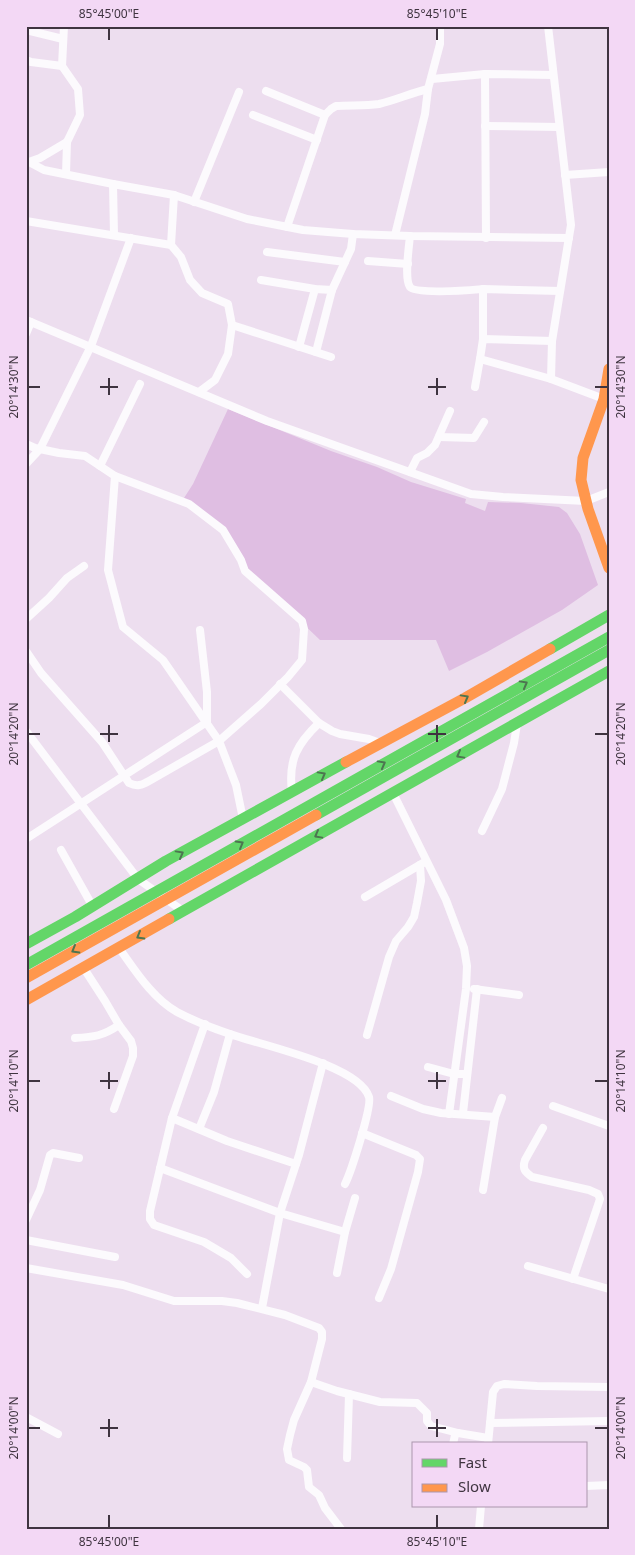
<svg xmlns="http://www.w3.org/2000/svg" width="635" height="1555" font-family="'Noto Sans',sans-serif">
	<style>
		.green { fill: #dfbee2 }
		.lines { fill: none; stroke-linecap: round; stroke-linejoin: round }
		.street { stroke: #fcfafd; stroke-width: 8 }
		.fast { stroke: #63d668; stroke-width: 11 }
		.slow { stroke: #ff974d; stroke-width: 11 }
		.oneway { stroke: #4d7550 }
		.ticks { fill: none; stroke: #3f3440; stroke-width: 2 }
		.neatline { fill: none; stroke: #3f3440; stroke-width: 2 }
		.ticks-label { font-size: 12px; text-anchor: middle; fill: #3f3440 }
	</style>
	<rect width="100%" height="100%" fill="#eddeef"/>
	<!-- green -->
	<path class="green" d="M228,409L331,451L377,467L411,482L466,499L465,503L485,511L488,502L521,503L559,507L567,513L580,534L598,585L562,610L487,652L449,671L436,640H320L246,569L223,527L184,498L193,484Z"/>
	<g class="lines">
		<!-- street -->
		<g class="street">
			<path d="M548,26L571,225L552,341L551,379"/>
			<path d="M26,30L63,39"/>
			<path d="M26,60L31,62L62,66"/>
			<path d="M485,74L486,238"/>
			<path d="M432,79L485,74L553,75"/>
			<path d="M266,91L325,115"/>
			<path d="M253,115L317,140"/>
			<path d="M485,126L559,127"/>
			<path d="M29,162L44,170L113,184"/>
			<path d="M26,163L40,158L67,142L80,115L78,89L62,66L64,26"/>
			<path d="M66,174L67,142"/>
			<path d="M565,175L609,172"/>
			<path d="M194,202L239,92"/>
			<path d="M26,221L171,245L181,257L190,280L202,293L228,304L232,325L228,354L215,380L199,392"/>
			<path d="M287,227L325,115L331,109L336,106C350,105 365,106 379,104C396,100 411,93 428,89"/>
			<path d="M114,235L113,184L174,195"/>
			<path d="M395,235L425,114L428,89L440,44V26"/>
			<path d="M410,236C409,247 404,279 410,287C415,295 471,290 483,289"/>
			<path d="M171,245L174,195L247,219L303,230L353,234L410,236L569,238"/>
			<path d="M267,252L345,262"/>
			<path d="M368,261L408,264"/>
			<path d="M261,280L315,289L332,290"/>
			<path d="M26,320L267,421L471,494L503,497L586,501L609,492"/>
			<path d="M232,325L331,357"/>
			<path d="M26,334L31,322"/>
			<path d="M483,339V289L560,291"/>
			<path d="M552,341L483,339L480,359L551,379L604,399"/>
			<path d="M299,347L315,289"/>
			<path d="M316,352L332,290L351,249L353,234"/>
			<path d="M475,387L480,359"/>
			<path d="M439,437L474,438L484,422"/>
			<path d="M26,444L35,448L59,453L85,456L115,476L108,570L123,627L163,660L219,741L236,785L243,819"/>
			<path d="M26,464L40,449L91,346L131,238"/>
			<path d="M100,466L140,384"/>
			<path d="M410,472L417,458L427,453L435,445L450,411"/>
			<path d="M26,619L49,598L67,578L84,566"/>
			<path d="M26,651L41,673L102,742L129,783C137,787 142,785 149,781L219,741L261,704L288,677L302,660L304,629L302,621L245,571L241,560L223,530L189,504L115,476"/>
			<path d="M280,684L319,723L332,731L340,734L369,739L380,743"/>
			<path d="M26,731L138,879L183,911"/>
			<path d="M292,792C288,760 297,744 319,723"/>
			<path d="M393,793L446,900L464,948L467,966L466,989L449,1114"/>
			<path d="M482,831L502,789L514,743L517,724"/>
			<path d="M26,839L207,722V692L200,630"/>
			<path d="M61,850L93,907"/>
			<path d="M365,897L423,863"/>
			<path d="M119,948C135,970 152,998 177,1012C194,1021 212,1028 230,1034C260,1045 359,1065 369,1097C372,1107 351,1172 345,1184"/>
			<path d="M83,967L105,1001L119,1025L131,1041L133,1048V1056L114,1109"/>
			<path d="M474,989L519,995"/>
			<path d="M205,1024L172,1118L150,1211V1219L154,1225L204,1242L231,1258L247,1274"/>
			<path d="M367,1035L389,957L396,941L408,927L414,917L417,903L421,881L420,865"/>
			<path d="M75,1038C94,1037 103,1036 119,1025"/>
			<path d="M428,1067L454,1074H467"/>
			<path d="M391,1096L423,1109L441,1113L495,1117"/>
			<path d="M553,1106L609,1126"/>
			<path d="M463,1113L477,989"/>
			<path d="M172,1118L227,1141L296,1164"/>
			<path d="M543,1128L525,1160C522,1169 525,1172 532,1177L589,1190L598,1194L600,1199L573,1279"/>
			<path d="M199,1129L214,1092L230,1034"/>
			<path d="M362,1133L416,1155L420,1159L418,1172L391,1269L379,1298"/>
			<path d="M160,1168L280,1213L345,1232"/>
			<path d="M483,1190L495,1117L502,1098"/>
			<path d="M26,1220L40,1190L50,1155L53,1153L79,1158"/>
			<path d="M26,1240L115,1257"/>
			<path d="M528,1266L609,1289"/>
			<path d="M26,1268L123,1285L174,1301H222L237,1303L285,1315L319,1328L322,1332V1339L311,1382L294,1420L290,1435L287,1449L289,1460L304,1467L307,1470L309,1487L319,1495L325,1508L341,1529"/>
			<path d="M337,1273L345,1232L355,1198"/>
			<path d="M262,1308L280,1213L299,1155L323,1063"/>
			<path d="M311,1382L337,1391L380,1402L417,1403L427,1413V1421L431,1426L458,1433"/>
			<path d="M26,1417L58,1434"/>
			<path d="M490,1423L609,1421"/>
			<path d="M453,1444L455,1435L458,1433L488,1438"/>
			<path d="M488,1444L493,1392L497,1386L504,1384L537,1386L609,1387"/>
			<path d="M347,1458L349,1394"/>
			<path d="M586,1486L609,1485"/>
			<path d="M479,1529L481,1506"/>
		</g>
		<!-- fast -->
		<g class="fast">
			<path d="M550,649L609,615"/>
			<path d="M316,815L609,650"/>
			<path d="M169,919L609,671"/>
			<path d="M26,944L75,917L166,861L346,762"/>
			<path d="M26,965L609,637"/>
		</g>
		<!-- slow -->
		<g class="slow">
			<path d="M609,369L604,399L583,458L581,480L588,509L609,568"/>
			<path d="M346,762L465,698L550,649"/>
			<path d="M26,978L316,815"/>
			<path d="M26,1000L169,919"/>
		</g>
	</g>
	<!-- one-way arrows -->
	<defs><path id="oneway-chevron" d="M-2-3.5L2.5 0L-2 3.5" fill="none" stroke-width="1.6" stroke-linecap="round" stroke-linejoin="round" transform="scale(1.25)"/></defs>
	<g class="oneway">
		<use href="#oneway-chevron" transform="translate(524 684) rotate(-29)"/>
		<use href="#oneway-chevron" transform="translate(465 698) rotate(-29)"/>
		<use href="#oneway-chevron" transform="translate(460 755) rotate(151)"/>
		<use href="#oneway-chevron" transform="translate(382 764) rotate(-29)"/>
		<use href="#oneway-chevron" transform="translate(322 775) rotate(-29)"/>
		<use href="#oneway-chevron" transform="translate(318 835) rotate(151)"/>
		<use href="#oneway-chevron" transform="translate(240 844) rotate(-30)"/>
		<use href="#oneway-chevron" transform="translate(180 854) rotate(-29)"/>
		<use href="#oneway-chevron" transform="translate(140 936) rotate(150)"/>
		<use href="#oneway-chevron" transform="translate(75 950) rotate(150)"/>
	</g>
	<!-- ticks -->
	<path class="ticks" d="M109,28V40M437,28V40M109,378V395M437,378V395M28,387H40M100,387H118M428,387H446M595,387H608M109,725V742M437,725V742M28,734H40M100,734H118M428,734H446M595,734H608M109,1072V1089M437,1072V1089M28,1081H40M100,1081H118M428,1081H446M595,1081H608M109,1419V1437M437,1419V1437M28,1428H40M100,1428H118M428,1428H446M595,1428H608M109,1515V1528M437,1515V1528"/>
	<!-- border -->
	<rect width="635" height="1555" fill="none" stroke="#f3d8f5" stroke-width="55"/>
	<!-- legend -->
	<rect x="412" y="1442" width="175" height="65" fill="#f3d8f5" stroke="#ab96ad"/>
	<rect x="422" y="1459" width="25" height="8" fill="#63d668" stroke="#ab96ad"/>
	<text x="458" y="1468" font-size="15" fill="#3f3440">Fast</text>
	<rect x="422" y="1484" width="25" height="8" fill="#ff974d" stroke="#ab96ad"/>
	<text x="458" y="1492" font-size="15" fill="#3f3440">Slow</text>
	<rect x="28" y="28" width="580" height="1500" class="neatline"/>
	<g class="ticks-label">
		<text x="109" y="18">85°45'00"E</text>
		<text x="437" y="18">85°45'10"E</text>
		<text transform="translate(14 387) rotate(-90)" y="4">20°14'30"N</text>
		<text transform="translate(621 387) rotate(-90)" y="4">20°14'30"N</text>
		<text transform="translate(14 734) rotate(-90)" y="4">20°14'20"N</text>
		<text transform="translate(621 734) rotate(-90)" y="4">20°14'20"N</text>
		<text transform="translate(14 1081) rotate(-90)" y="4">20°14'10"N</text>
		<text transform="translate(621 1081) rotate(-90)" y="4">20°14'10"N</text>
		<text transform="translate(14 1428) rotate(-90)" y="4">20°14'00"N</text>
		<text transform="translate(621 1428) rotate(-90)" y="4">20°14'00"N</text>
		<text x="109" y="1546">85°45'00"E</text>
		<text x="437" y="1546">85°45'10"E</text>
	</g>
</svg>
